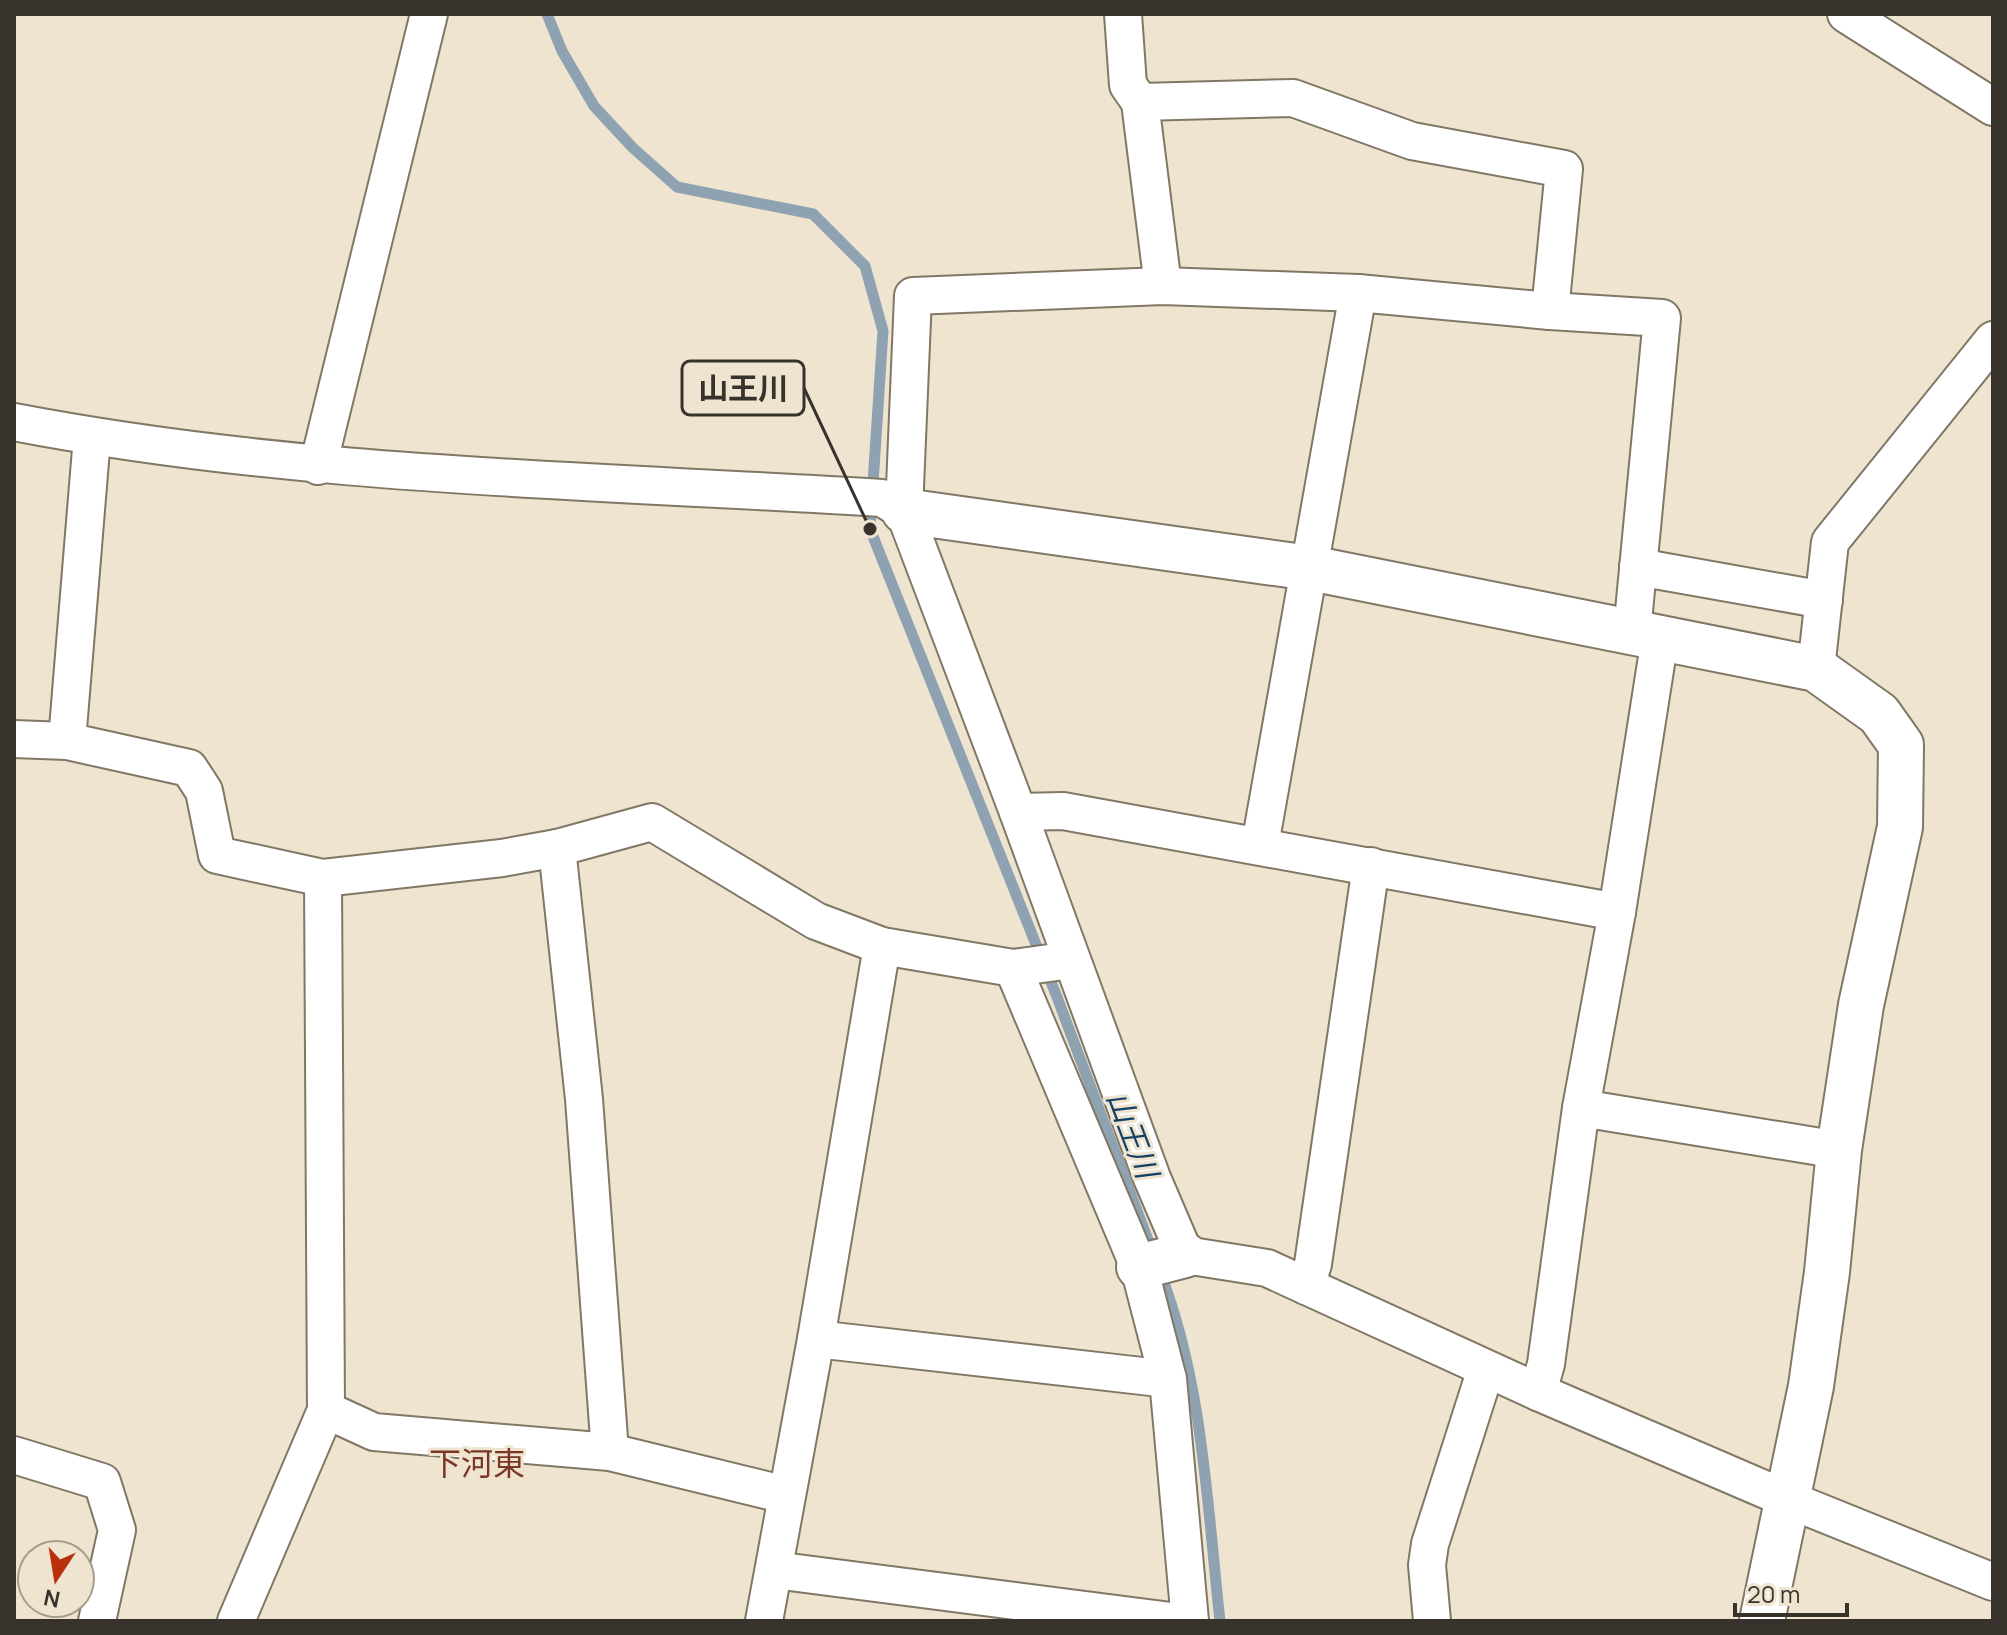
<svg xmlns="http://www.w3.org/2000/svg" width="2007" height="1635" font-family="Manrope,'Noto Sans JP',sans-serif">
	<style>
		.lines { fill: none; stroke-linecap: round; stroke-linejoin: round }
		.stream { stroke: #8ea2b2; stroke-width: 11 }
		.street-casing { stroke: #817765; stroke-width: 40 }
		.secondary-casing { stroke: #817765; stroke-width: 48 }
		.street { stroke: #fff; stroke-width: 36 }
		.secondary { stroke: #fff; stroke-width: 44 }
		.labels { text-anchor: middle; stroke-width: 6; stroke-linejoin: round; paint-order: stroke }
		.water-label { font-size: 30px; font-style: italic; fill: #144165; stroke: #eee4d0 }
		.quarter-label { font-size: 32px; fill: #7b3627; stroke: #eee4d0 }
		.leader { fill: none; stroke: #37332c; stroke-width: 3 }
		.callout-dot { fill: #37332c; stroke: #eee4d0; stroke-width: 3 }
		.callout { fill: #eee4d0; stroke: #37332c; stroke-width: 3 }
		.callout-label { font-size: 30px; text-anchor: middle; font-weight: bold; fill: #37332c }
	</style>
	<rect width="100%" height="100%" fill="#eee4d0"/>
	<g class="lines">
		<!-- stream -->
		<g class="stream">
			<path d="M547,14L562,51L594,106L633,148L677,187L813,214L865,266L883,331L870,529L1057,997L1154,1256"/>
			<path d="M1160,1272C1203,1383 1207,1504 1220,1621"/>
		</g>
		<!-- street casing -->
		<g class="street-casing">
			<g id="street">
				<path d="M1123,14L1128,85L1140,102"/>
				<path d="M1846,14L1993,107"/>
				<path d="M1163,286L1140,102L1293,98L1412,141L1564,169L1550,311"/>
				<path d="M14,422C300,477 592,480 882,498L904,511"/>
				<path d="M92,437L67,741L189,768L204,791L217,855L323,878L502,858L557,848L652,822L816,921L882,946L1013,968L1071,960"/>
				<path d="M318,466L429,14"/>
				<path d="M1638,567L1824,600"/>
				<path d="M1632,632L1662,318L1550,311L1358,293L1163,286L913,296L904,511L1018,812L1152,1178L1185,1255L1267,1268L1538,1392L1787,1499L1993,1582"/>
				<path d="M1816,669L1830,542L1993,340"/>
				<path d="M14,739L67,741"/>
				<path d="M1018,812L1063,811L1617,912"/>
				<path d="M1260,845L1358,293"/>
				<path d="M557,848L584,1099L610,1452"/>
				<path d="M1013,968L1139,1267L1168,1379L1190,1621"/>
				<path d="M1581,1108L1839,1150"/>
				<path d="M1306,1286L1313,1264L1371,866"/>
				<path d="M816,1339L1168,1379"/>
				<path d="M1538,1392L1546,1364L1581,1108L1617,912L1660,638"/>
				<path d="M326,1410L374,1432L610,1452L786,1495"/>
				<path d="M14,1455L102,1482L117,1530L97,1621"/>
				<path d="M774,1570L1171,1621"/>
				<path d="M236,1621L326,1410L323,878"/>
				<path d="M764,1621L816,1339L882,946"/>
				<path d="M1432,1621L1427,1565L1430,1544L1486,1369"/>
			</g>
		</g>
		<!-- secondary casing -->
		<g class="secondary-casing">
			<g id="secondary">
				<path d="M904,511L1310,568L1816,669L1879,714L1901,745L1900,827L1861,1005L1839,1150L1827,1272L1811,1386L1762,1621"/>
				<path d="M1139,1267L1185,1255"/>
			</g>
		</g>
		<!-- street -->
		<use href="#street" class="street"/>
		<!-- secondary -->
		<use href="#secondary" class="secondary"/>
	</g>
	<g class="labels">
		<!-- water labels -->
		<g class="water-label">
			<text transform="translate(1132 1135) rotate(69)" y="10">山王川</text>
		</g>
		<!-- quarter labels -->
		<g class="quarter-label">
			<text x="477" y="1475">下河東</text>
		</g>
	</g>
	<!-- callouts -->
	<path class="leader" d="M870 529L804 388"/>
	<circle class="callout-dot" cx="870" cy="529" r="8"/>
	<rect class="callout" x="682" y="361" width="122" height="54" rx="8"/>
	<g class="callout-label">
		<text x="743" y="399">山王川</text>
	</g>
	<!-- border -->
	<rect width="2007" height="1635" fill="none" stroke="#37332c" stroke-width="32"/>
	<!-- north arrow -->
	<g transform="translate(56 1579) rotate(192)"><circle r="38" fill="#eee4d0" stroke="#a59d8e" stroke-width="2"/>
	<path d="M0-6L14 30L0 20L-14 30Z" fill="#ba2f0c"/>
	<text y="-12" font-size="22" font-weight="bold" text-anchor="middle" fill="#37332c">N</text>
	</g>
	<!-- scale -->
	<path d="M1735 1603v12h112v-12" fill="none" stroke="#37332c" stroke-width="4"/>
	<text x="1747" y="1603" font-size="24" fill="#37332c" stroke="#eee4d0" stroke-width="6" paint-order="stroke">20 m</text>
</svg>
